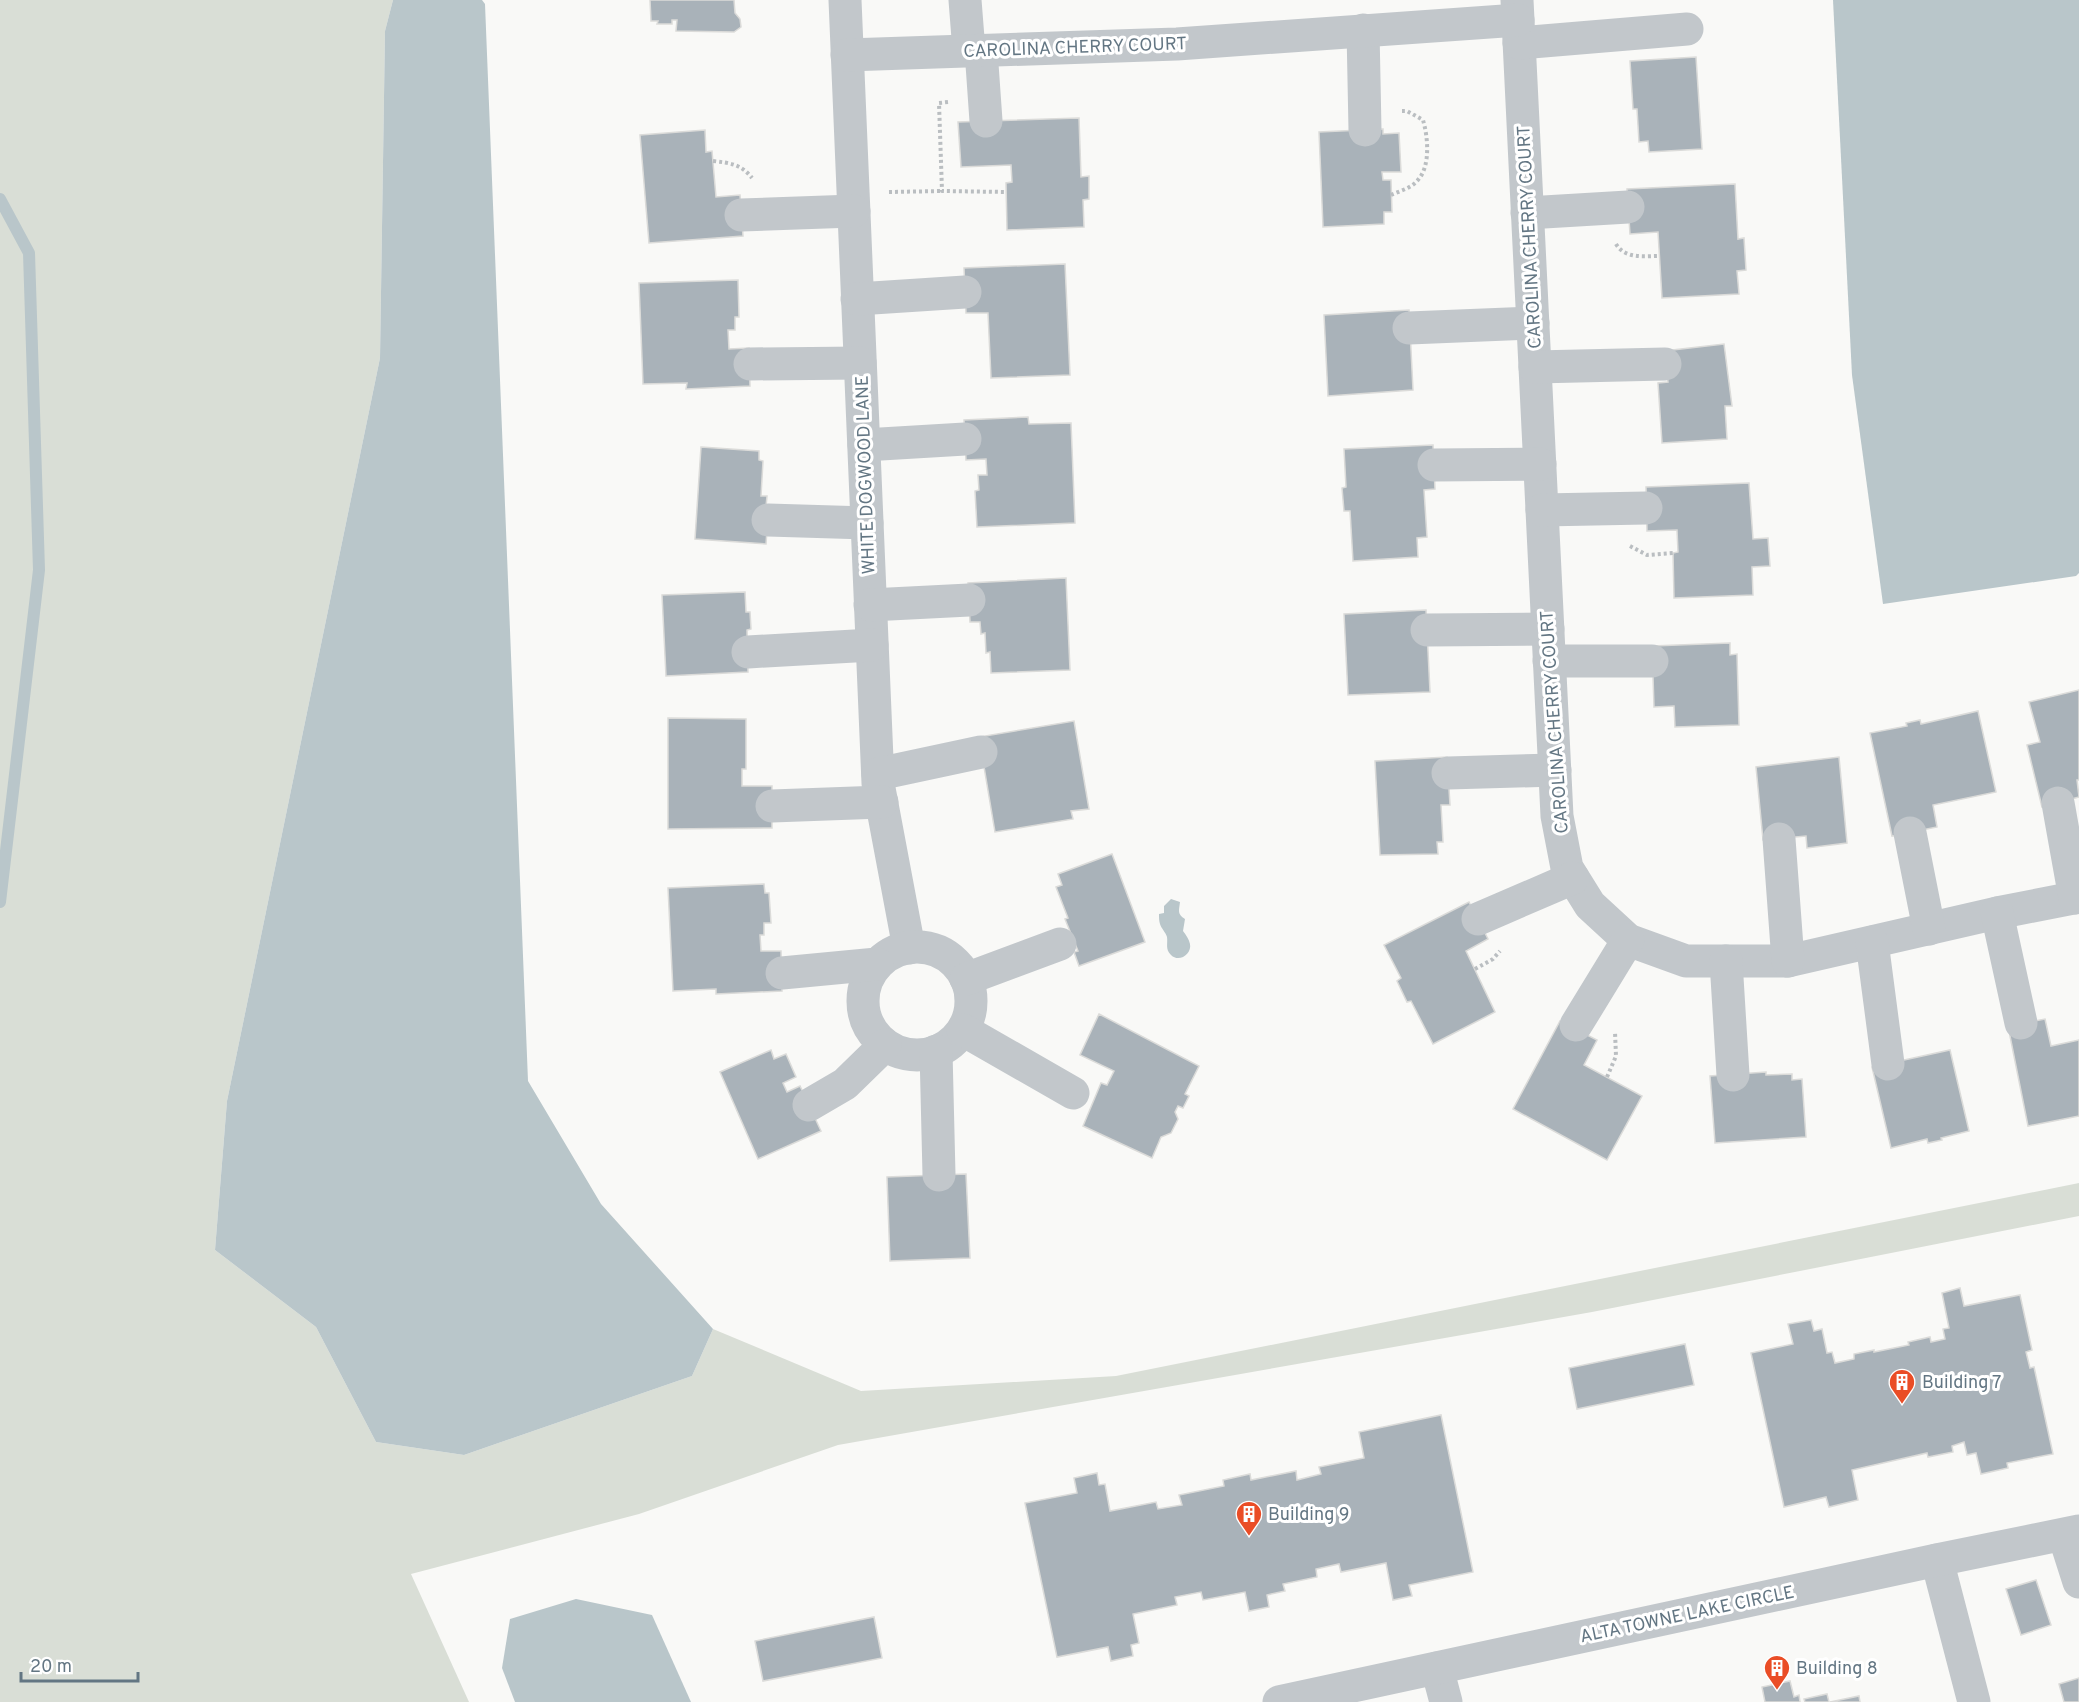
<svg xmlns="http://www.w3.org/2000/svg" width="2079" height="1702" font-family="Overpass,sans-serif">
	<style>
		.green { fill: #d9ded6 }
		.water { fill: #b9c6ca }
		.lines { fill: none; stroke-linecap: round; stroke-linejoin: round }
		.stream { stroke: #b9c6ca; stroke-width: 12 }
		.building { fill: #a9b2b9; stroke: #dbdbd9; stroke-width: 1.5 }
		.path { stroke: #babec1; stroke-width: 4; stroke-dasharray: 3 3; stroke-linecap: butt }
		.minor { stroke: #c2c7cb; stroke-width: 33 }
		.labels { text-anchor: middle; stroke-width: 6; stroke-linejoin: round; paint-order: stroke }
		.street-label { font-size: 18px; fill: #637683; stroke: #fff }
		.poi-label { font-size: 18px; fill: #637683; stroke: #fff; text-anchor: start }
	</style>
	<rect width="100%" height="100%" fill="#f9f9f7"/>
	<!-- green -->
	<path class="green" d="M0,0H393L385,31L380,358L227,1101L215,1250L316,1327L376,1442L464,1455L692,1376L713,1329L861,1391L1116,1376L2079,1183V1216L1592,1312L838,1445L639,1514L411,1574L469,1702H0Z"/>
	<!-- water -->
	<g class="water">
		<path d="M393,0H482L485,4L528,1081L601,1204L713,1329L692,1376L464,1455L376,1442L316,1327L215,1250L227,1101L380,358L385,31Z"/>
		<path d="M1833,0H2079V573L2076,576L1883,604L1852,375Z"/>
		<path d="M1171,899L1180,902C1179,911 1177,914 1185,919L1183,931C1186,935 1189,939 1190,944C1192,954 1179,963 1171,955C1165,949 1168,944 1167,937C1166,933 1161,928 1160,924C1159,921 1159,918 1159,914L1164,913V906Z"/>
		<path d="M576,1599L652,1615L691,1702H515L502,1668L510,1619Z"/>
	</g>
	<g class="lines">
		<!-- stream -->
		<path class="stream" d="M0,199L29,253L39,570L0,902"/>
	</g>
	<!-- building -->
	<g class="building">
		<path d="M650,0H734L735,13L740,19L741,27L734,32L676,31L677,20H672V24H657L658,21H651Z"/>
		<path d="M1696,57L1702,149L1649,152L1648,141L1639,142L1637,109H1633L1630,61Z"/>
		<path d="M1079,118L1081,177L1089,176V199L1083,200L1084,227L1007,230L1006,183L1012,182L1011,165L961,167L958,122Z"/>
		<path d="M1383,129V134L1399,133L1401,172H1382L1383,180H1391L1392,212H1384V224L1323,227L1319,132Z"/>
		<path d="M705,130L706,152L712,151L716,197L740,195L743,236L649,243L640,135Z"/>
		<path d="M1735,184L1738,239L1744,238L1746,270L1737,271L1739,294L1662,298L1658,232L1630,234L1627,189Z"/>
		<path d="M1065,264L1070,375L991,378L988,313H966L964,268Z"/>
		<path d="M738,280L739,317H735V330H728L729,349L749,348L750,386L686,389L687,383L643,384L639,283Z"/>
		<path d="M1409,310L1413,390L1328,396L1324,315Z"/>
		<path d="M1724,344L1732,406H1725L1727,439L1662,443L1658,383L1668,382L1664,351Z"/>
		<path d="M1028,417L1029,424L1071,423L1075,523L977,527L975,491L979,490L978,475H987L986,459L966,460L964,420Z"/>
		<path d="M1433,445L1435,489L1424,490L1427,537L1417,538L1418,557L1353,561L1350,511H1344L1342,488L1346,487L1344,449Z"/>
		<path d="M701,447L759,451V460L763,461L761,496H767L765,517H768L766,544L695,539Z"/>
		<path d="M1749,483L1753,539L1768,538L1770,566L1752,567L1753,595L1674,598L1673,553L1678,552L1677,530L1647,531L1646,487Z"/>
		<path d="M1066,578L1070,670L991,673L990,652L986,653L985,633L981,634L980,622H970L968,583Z"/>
		<path d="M745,592L746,612H750L751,629L747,630L748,672L666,676L662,595Z"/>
		<path d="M1426,610L1430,692L1348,695L1344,614Z"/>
		<path d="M1730,643V655L1737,654L1739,725L1675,727L1674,706L1654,707L1652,646Z"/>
		<path d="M2079,690V780H2077L2079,797L2042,807L2027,745L2040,742L2029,702Z"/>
		<path d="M1978,711L1996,792L1933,805L1937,827L1892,836L1870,733L1907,726L1906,723L1920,720L1921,724Z"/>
		<path d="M668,718L746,719V769H742V786H772V828L668,829Z"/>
		<path d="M1074,721L1089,809L1071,811L1073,819L995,832L979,737Z"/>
		<path d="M1447,757L1450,805H1441L1443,842H1437L1438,854L1380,855L1375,761Z"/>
		<path d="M1839,757L1847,843L1807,848L1806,836L1763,840L1756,767Z"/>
		<path d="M1112,854L1145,942L1079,966L1074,952L1078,951L1065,919L1068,918L1056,887L1062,885L1058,874Z"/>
		<path d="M764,884L765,893H769L771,923H764V935H760L761,951H781L782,991L716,994V989L673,991L668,888Z"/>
		<path d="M1469,902L1488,939L1466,951L1495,1012L1433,1044L1411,1001L1407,1002L1397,981L1401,978L1384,945Z"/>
		<path d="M1099,1014L1199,1066L1185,1094L1189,1096L1183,1108L1178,1106L1175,1112L1178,1119L1171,1133L1161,1137L1152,1158L1083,1126L1101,1083L1107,1085L1114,1071L1080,1055Z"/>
		<path d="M2045,1019L2051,1046L2079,1040V1116L2028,1126L2008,1026Z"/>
		<path d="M1560,1021L1597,1040L1584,1065L1642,1096L1607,1160L1513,1109Z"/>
		<path d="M771,1050L774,1059L786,1054L796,1077L783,1083L787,1092L800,1086L821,1131L758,1159L720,1072Z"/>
		<path d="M1950,1050L1969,1131L1941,1138L1942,1140L1928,1143L1927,1139L1891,1148L1872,1067Z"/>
		<path d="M1766,1072V1075L1792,1074V1080L1802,1079L1806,1137L1715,1143L1710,1076Z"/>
		<path d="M966,1174L970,1258L890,1261L887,1177Z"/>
		<path d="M1960,1288L1964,1306L2020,1295L2032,1350L2026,1352L2030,1368L2034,1367L2053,1454L2007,1463L2008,1468L1981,1474L1976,1453L1967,1455L1964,1442L1952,1446L1953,1452L1928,1457L1927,1453L1852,1470L1858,1500L1829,1507L1826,1497L1784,1507L1751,1353L1793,1344L1788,1324L1811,1320L1814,1331L1822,1329L1827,1353L1832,1352L1835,1363L1854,1359V1354L1874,1350V1352L1909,1345L1908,1342L1930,1337L1931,1342L1945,1339L1943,1329L1949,1328L1942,1293Z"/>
		<path d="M1685,1344L1694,1385L1577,1409L1569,1368Z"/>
		<path d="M1441,1415L1473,1572L1409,1585L1412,1596L1393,1600L1386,1563L1341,1572L1339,1564L1316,1569L1317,1577L1283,1584L1285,1591L1267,1595L1269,1607L1249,1611L1245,1592L1203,1600L1201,1592L1175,1597L1177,1605L1133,1614L1139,1643L1131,1645L1133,1656L1111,1661L1108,1647L1057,1657L1025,1503L1077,1493L1074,1478L1097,1473L1099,1485L1105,1484L1110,1511L1156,1502L1158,1509L1182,1505L1179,1495L1224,1486L1223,1480L1250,1474L1251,1480L1296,1471L1297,1480L1321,1474L1319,1467L1364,1458L1359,1432Z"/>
		<path d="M2036,1580L2051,1625L2021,1635L2006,1589Z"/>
		<path d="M874,1617L882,1658L763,1681L755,1641Z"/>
		<path d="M2079,1678V1702H2064L2059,1684Z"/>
		<path d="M1790,1681L1794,1697L1799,1695L1800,1702H1765L1762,1687Z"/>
		<path d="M1827,1694L1829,1702H1805L1804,1699Z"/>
		<path d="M1859,1696L1860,1702H1830Z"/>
	</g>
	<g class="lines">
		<!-- path -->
		<g class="path">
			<path d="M948,102L939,103L942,191L1006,192"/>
			<path d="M713,161C730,163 741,164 752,178"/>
			<path d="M889,192L942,191"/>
			<path d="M1391,195C1400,191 1411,188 1417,181C1431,167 1428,137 1423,120L1407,111H1402"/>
			<path d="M1616,244C1625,259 1643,256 1659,256"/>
			<path d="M1630,546L1647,555L1673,553"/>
			<path d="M1475,969L1493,959L1500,951"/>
			<path d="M1607,1077L1616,1056L1615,1032"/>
		</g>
		<!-- minor -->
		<g class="minor">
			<path d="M845,0L878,783L909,948"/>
			<path d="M965,0L969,51"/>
			<path d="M1517,0L1557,816L1567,868L1590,905L1628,940L1686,961H1788L1997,913L2079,897"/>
			<path d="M1363,30L1365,130"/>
			<path d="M1519,43L1687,29"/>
			<path d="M981,50L986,121"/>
			<path d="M847,55L1177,44L1518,20"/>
			<path d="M1527,213L1628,207"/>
			<path d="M741,215L854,211"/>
			<path d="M857,299L965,292"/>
			<path d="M1409,328L1533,323"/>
			<path d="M750,364L860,363"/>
			<path d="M1535,367L1665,364"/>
			<path d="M864,445L965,439"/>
			<path d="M1434,465L1540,464"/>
			<path d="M1542,510L1646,508"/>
			<path d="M768,520L867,523"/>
			<path d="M870,605L969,600"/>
			<path d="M1427,630L1548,629"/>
			<path d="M748,652L872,645"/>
			<path d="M1549,661H1652"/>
			<path d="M1448,773L1555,770"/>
			<path d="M878,774L981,752"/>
			<path d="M2058,803L2075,898"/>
			<path d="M772,806L882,802"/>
			<path d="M1910,833L1929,929"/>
			<path d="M1779,839L1788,961"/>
			<path d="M1997,913L2021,1023"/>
			<path d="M1478,919L1573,878"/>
			<path d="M1872,942L1888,1064"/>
			<circle cx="917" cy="1001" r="54"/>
			<path d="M1726,961L1733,1075"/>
			<path d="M782,973L877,964"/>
			<path d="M966,979L1060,944"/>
			<path d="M1576,1025L1628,940"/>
			<path d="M963,1030L1073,1093"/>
			<path d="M936,1051L939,1175"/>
			<path d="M809,1105L845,1084L885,1045"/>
			<path d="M2064,1535L2079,1582"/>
			<path d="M1937,1560L1974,1702"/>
			<path d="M1437,1668L1446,1702"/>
			<path d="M1279,1702L1937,1560L2079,1531"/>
		</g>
	</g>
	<!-- icons -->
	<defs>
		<g id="building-pin" transform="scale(1.35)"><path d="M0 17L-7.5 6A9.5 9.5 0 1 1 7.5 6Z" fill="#ea4d26" stroke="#fff"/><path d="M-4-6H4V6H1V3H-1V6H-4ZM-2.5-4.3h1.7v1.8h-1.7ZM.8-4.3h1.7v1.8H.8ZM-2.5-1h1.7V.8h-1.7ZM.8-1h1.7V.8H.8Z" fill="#fff"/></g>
	</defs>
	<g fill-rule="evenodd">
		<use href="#building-pin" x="1902" y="1382"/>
		<use href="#building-pin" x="1249" y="1514"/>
		<use href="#building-pin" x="1777" y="1668"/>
	</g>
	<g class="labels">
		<!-- street labels -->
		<g class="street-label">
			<text transform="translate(1075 47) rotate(-2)" y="6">CAROLINA CHERRY COURT</text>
			<text transform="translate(1529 237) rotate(-93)" y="6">CAROLINA CHERRY COURT</text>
			<text transform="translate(865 475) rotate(-92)" y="6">WHITE DOGWOOD LANE</text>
			<text transform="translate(1554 722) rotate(-94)" y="6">CAROLINA CHERRY COURT</text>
			<text transform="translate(1687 1614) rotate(-12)" y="6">ALTA TOWNE LAKE CIRCLE</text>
		</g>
		<!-- poi labels -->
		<g class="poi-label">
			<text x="1922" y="1388">Building 7</text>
			<text x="1268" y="1520">Building 9</text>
			<text x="1796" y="1674">Building 8</text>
		</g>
	</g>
	<!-- scale -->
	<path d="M21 1672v9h117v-9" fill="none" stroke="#637683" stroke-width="3"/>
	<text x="30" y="1672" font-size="18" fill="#637683" stroke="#ffffff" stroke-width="4.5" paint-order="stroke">20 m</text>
</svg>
